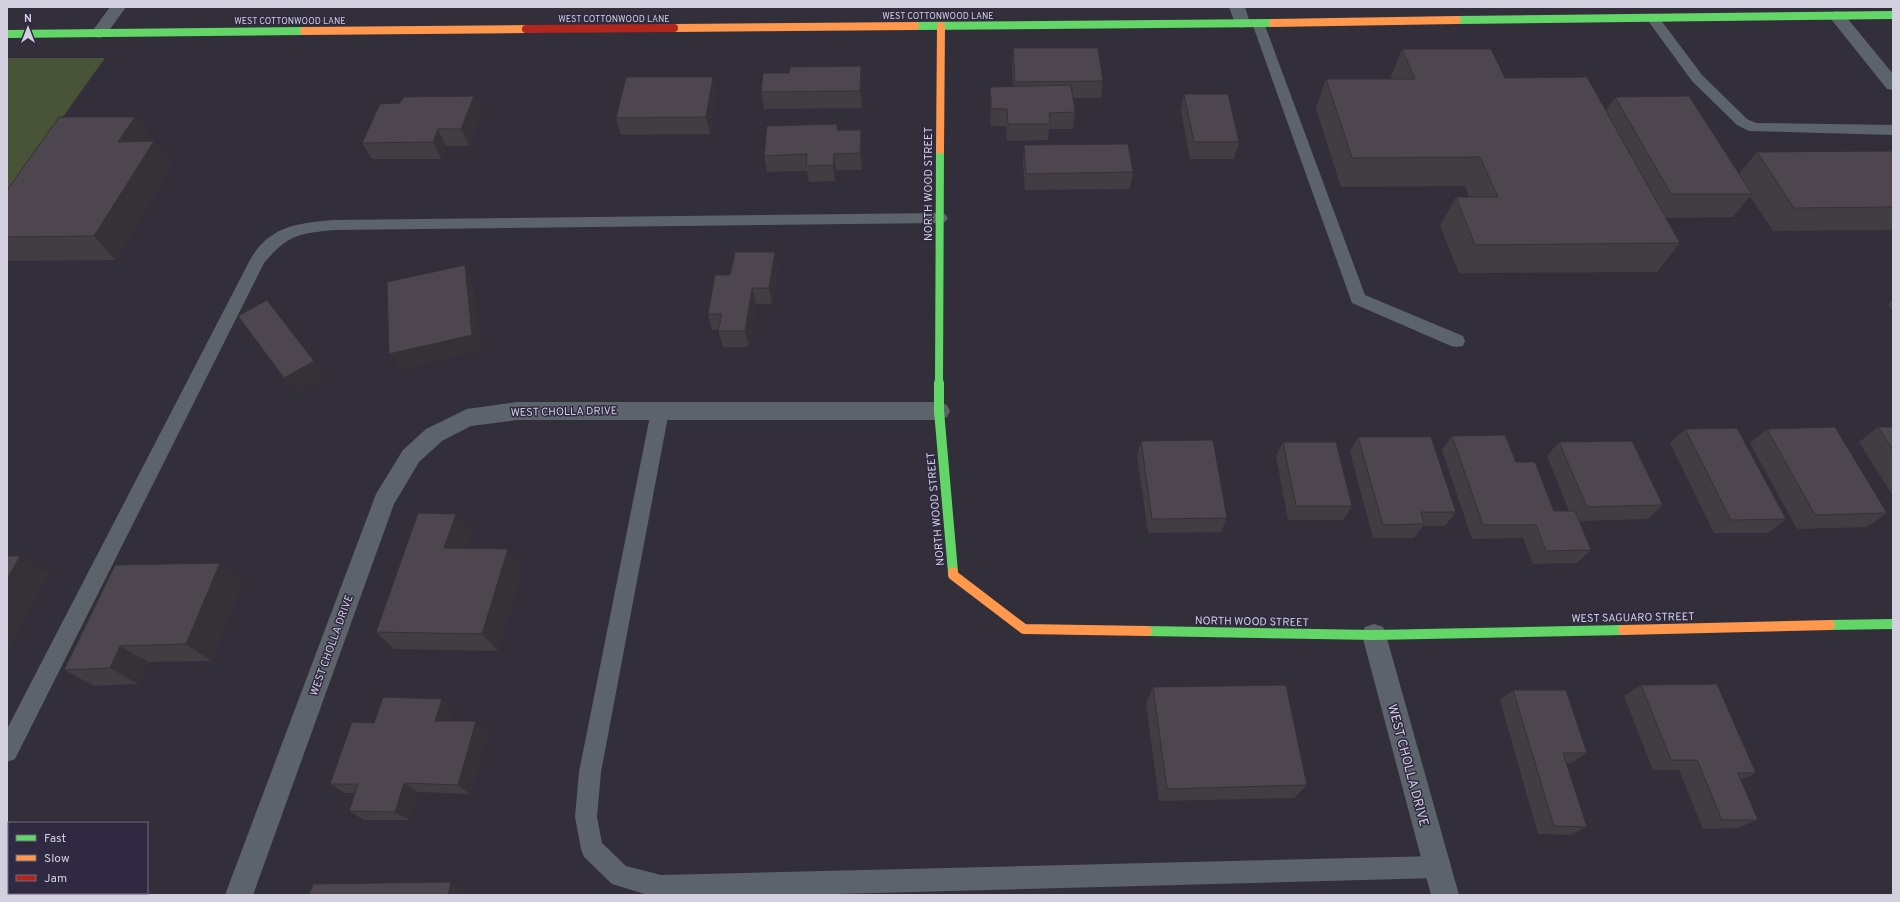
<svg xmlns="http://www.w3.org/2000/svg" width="1900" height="902" font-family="Overpass,sans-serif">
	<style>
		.green { fill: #485338 }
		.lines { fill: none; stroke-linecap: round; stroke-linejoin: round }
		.lane { fill: #5c636b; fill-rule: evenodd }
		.street { fill: #5c636b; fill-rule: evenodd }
		.fast-far1 { stroke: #63d668; stroke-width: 8 }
		.fast { stroke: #63d668; stroke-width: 10 }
		.slow-far1 { stroke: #ff974d; stroke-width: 8 }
		.slow { stroke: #ff974d; stroke-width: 10 }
		.jam { stroke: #b3261e; stroke-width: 8 }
		.wall { fill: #423c43 }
		.shaded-wall { fill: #363137 }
		.building { fill: #4d464e; stroke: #363137 }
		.labels { text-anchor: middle; stroke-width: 3; stroke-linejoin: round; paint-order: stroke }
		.far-street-label { font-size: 9px; fill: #d2cfdf; stroke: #2f2941 }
		.street-label { font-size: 11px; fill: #d2cfdf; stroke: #2f2941 }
		.near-street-label { font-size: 13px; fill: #d2cfdf; stroke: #2f2941 }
	</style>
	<rect width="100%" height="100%" fill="#322f3b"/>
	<!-- green -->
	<path class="green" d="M7,58H105L7,195Z"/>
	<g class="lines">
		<!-- lane -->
		<g class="lane">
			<path d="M1652,14L1657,15L1702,75L1747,119L1756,123L1893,125V135L1749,131L1737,125L1692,81L1646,18L1647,15Z"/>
			<path d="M1258,19L1263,20L1264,23L1365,295L1463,336L1465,341L1463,346L1457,347L1451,346L1352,303L1252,23L1253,20Z"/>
			<path d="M940,213L945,214L948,218L945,222L940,223L333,230C297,234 288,235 264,263L15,759L7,762V729L250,260C269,226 298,223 333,220Z"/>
			<path d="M660,404L666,406L669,411L601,772L597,817L602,843L626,866L661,875L1437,856L1445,859L1448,867L1445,875L1437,878L798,895H648L612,884L584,857L581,849L575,817L579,772L651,411L654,406Z"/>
		</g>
		<!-- street -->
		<g class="street">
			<path d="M110,7H126L105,36L99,38L93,36L91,33Z"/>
			<path d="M1229,7H1245L1250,23L1248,26L1242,28L1236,26Z"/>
			<path d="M1837,11L1843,13L1893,74V90L1887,89L1831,19L1829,16L1831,13Z"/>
			<path d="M517,402H939L947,405L950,411L947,417L939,420H517L471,426L442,441L419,462L394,504L253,895H225L376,494L403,450L426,429L467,409Z"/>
			<path d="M1374,624L1383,627L1386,635L1459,895H1431L1362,635L1365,627Z"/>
		</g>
		<!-- fast-far1 -->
		<g class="fast-far1">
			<path d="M1457,20L1893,15"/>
			<path d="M915,26L1273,23"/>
			<path d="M7,34L304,31"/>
			<path d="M939,384L940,150"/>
		</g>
		<!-- fast -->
		<g class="fast">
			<path d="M939,383V411L953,572"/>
			<path d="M1830,625L1893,624"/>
			<path d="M1147,631L1374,635L1623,630"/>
		</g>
		<!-- slow-far1 -->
		<g class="slow-far1">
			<path d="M1273,23L1457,20"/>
			<path d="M674,28L915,26"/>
			<path d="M304,31L526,29"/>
			<path d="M940,150L941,26"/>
		</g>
		<!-- slow -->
		<g class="slow">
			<path d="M953,572V575L1024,629L1147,631"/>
			<path d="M1623,630L1830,625"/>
		</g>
		<!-- jam -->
		<path class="jam" d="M526,29L674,28"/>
	</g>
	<!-- wall -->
	<g class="wall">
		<path d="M1013,48L1103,81L1101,98H1073L1075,112L1073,129H1049L1048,140L1007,141L1006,126H991L990,103V87L1013,86L1012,65Z"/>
		<path d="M1402,49L1505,78L1606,111L1615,97L1739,174L1757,152L1893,151V230L1773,231L1750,196L1733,217L1665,218L1680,243L1657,272L1459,273L1440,226L1456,197H1469L1465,186L1341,187L1316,109L1326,79H1390Z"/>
		<path d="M861,66L863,83L862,108L764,109L761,92L789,73Z"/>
		<path d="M713,77L717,94L710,134L621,135L616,118Z"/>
		<path d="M1184,94L1239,142L1234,159H1190L1181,111Z"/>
		<path d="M474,96L481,113L469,146H446L441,159H372L362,143L400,103Z"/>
		<path d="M837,130H861L862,147V170H836L835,181L809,182L807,171L767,172L764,156Z"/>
		<path d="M154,140L153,141L172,165L115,260L7,261V190Z"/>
		<path d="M1024,145L1133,172L1130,189L1025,190L1023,162Z"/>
		<path d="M775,252L778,268L772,304H756L749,347H723L718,331L719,330H712L708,314L730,275Z"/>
		<path d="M1893,300V312L1888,305Z"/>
		<path d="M1878,427H1893V496L1859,442Z"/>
		<path d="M1685,429L1786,519L1768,533H1714L1670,443Z"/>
		<path d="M1767,429L1887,513L1867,527L1797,529L1750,443Z"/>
		<path d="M1452,436L1516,462L1554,511H1569L1547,456L1559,442L1663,505L1648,519L1579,521L1591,550L1577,563L1533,564L1523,538L1472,539L1442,450Z"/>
		<path d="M1358,437L1456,512L1445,526H1423L1414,538H1373L1350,452Z"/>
		<path d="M1141,441L1227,518L1221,532L1148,533L1137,455Z"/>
		<path d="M1283,442L1352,506L1343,520H1288L1276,456Z"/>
		<path d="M456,514L471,533L466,548L508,549L522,568L498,651L394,649L376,632Z"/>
		<path d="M220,563L243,581L211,661L148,662L138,684L94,686L64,670Z"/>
		<path d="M1641,685L1756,773L1741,780L1758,820L1737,828L1703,829L1679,770H1653L1624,696Z"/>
		<path d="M1153,687L1307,785L1294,798L1159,801L1146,703Z"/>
		<path d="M1513,690L1587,753L1571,763H1566L1587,827L1570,835L1538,834L1500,700Z"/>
		<path d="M454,709L450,721L488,732L470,794L418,792L409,820H364L349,811L355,793H345L330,784Z"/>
	</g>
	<!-- shaded-wall -->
	<g class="shaded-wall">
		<path d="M861,66L863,83L862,108L860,91Z"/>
		<path d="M713,77L717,94L710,134L706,117Z"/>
		<path d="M474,96L481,113L469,146L461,129Z"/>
		<path d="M135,117L154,140L138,165L118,142Z"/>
		<path d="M438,129L446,146L441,159L433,142Z"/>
		<path d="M861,130L862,147V170L860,153Z"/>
		<path d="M154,141L172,165L115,260L94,236Z"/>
		<path d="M834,154L836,170L835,181L833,165Z"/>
		<path d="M775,252L778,268L772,304L769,288Z"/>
		<path d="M465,265L474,281L481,350L400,370L389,354Z"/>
		<path d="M752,288L756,304L749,347L745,331Z"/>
		<path d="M267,300L326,377L297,393L284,378Z"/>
		<path d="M456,514L471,533L460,567L444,548Z"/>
		<path d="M508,549L522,568L498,651L482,634Z"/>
		<path d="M20,556L49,574L7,653V579Z"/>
		<path d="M220,563L243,581L211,661L186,644Z"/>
		<path d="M120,646L148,662L138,684L110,668Z"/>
		<path d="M442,699L454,709L447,731L435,721Z"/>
		<path d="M476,721L488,732L470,794L458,785Z"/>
		<path d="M404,783L418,792L409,820L395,812Z"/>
		<path d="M451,882L464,889L463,895H448Z"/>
	</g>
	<!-- building -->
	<g class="building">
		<path d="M1013,48H1098L1103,81L1015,82Z"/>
		<path d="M1402,49H1491L1505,78L1587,77L1680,243L1475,245L1456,197H1498L1480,157L1352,158L1326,79H1415Z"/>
		<path d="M861,66L860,91L761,92L763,73H789L790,67Z"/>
		<path d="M626,77H713L706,117L616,118Z"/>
		<path d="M1071,85L1075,112L1049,113L1050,124H1008L1007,109H992L990,87Z"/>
		<path d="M1184,94H1228L1239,142H1194Z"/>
		<path d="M474,96L461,129H438L433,142L362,143L380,104L400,103L404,97Z"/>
		<path d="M1689,96L1752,194H1671L1615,97Z"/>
		<path d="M59,117H135L118,142L154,141L94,236L7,237V190Z"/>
		<path d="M837,124V130H861L860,153L834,154L833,165L806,166L807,154L764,156L767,126Z"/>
		<path d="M1128,144L1133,172L1026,174L1024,145Z"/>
		<path d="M1893,151V207L1794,208L1757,152Z"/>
		<path d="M735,252H775L769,288H752L745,331H718L722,314H708L715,275H730Z"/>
		<path d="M465,265L472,335L389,354L387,282Z"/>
		<path d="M267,300L314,361L284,378L238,316Z"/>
		<path d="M1835,427L1887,513L1815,515L1767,429Z"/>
		<path d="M1878,427H1893V450Z"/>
		<path d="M1737,428L1786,519L1731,520L1685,429Z"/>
		<path d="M1505,435L1516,462H1535L1554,511H1575L1591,550L1546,551L1536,525H1483L1452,436Z"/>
		<path d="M1358,437H1431L1456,512H1421L1424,524L1383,525Z"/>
		<path d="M1213,440L1227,518L1152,519L1141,441Z"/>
		<path d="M1632,441L1663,505L1587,507L1559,442Z"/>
		<path d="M1283,442H1336L1352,506H1296Z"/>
		<path d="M418,513L456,514L444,548L508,549L482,634L376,632Z"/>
		<path d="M7,556H20L7,579Z"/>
		<path d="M220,563L186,644L120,646L110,668L64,670L115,565Z"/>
		<path d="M1717,684L1756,773H1738L1758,820H1722L1697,760H1671L1641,685Z"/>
		<path d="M1286,685L1307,785L1167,789L1153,687Z"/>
		<path d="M1513,690H1566L1587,753H1563L1587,827L1554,826Z"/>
		<path d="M383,697L442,699L435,721H476L458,785L404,783L395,812L349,811L358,784H330L352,722L374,723Z"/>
		<path d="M451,882L448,895H309L313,884Z"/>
	</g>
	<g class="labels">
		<!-- far-street labels -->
		<g class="far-street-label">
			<text x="938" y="19">WEST COTTONWOOD LANE</text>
			<text x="614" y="22">WEST COTTONWOOD LANE</text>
			<text x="290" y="24">WEST COTTONWOOD LANE</text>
		</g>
		<!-- street labels -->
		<g class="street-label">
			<text transform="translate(928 184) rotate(-90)" y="4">NORTH WOOD STREET</text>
			<text transform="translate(564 411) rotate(-1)" y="4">WEST CHOLLA DRIVE</text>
			<text transform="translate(935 509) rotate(-95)" y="4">NORTH WOOD STREET</text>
			<text transform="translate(1633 617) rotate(-1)" y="4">WEST SAGUARO STREET</text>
			<text transform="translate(1252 621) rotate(1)" y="4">NORTH WOOD STREET</text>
			<text transform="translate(331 645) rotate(-70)" y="4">WEST CHOLLA DRIVE</text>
		</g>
		<!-- near-street labels -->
		<g class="near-street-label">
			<text transform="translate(1409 765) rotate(75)" y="5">WEST CHOLLA DRIVE</text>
		</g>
	</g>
	<!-- border -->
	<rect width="1900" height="902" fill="none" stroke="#d2cfdf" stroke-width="16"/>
	<!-- legend -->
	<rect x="8" y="822" width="140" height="72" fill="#2f2941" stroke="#706b80"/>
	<rect x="16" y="835" width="20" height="6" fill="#63d668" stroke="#706b80"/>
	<text x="44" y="842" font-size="12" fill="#d2cfdf">Fast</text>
	<rect x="16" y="855" width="20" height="6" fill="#ff974d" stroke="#706b80"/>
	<text x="44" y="862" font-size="12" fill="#d2cfdf">Slow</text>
	<rect x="16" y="875" width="20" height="6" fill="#b3261e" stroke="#706b80"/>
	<text x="44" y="882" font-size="12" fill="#d2cfdf">Jam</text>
	<!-- north arrow -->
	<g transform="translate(28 28)" stroke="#2f2941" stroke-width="3" paint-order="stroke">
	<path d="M0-3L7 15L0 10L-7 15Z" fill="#d2cfdf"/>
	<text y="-6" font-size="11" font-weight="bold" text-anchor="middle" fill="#d2cfdf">N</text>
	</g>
</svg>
